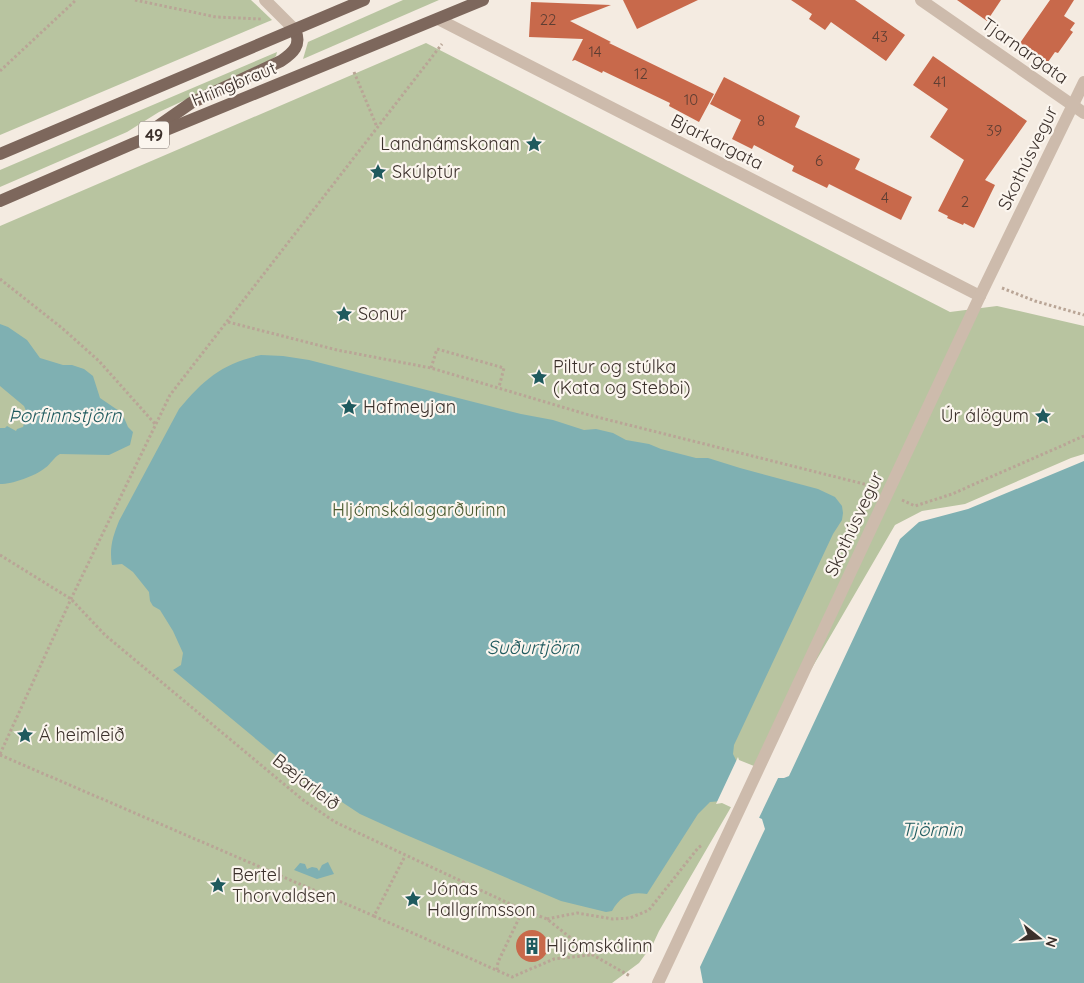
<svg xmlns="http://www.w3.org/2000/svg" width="1084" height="983" font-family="Quicksand,sans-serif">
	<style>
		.green { fill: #b8c4a0 }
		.water { fill: #7fb0b2 }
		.pier { fill: #f4ebe1 }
		.building { fill: #c8694b }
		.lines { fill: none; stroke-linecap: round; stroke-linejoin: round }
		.path { stroke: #b9a596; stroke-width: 3; stroke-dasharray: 2.5 2.5; stroke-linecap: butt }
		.minor { stroke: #cdbbac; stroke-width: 12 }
		.major { stroke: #7d675c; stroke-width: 12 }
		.labels { text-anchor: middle; stroke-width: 4.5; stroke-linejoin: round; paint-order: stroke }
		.number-label { font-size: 15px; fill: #5e3e33 }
		.shield { fill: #fbf5ee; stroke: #756b66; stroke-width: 1 }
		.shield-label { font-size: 16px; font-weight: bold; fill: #3b302b }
		.street-label { font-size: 18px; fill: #3b302b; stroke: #fbf5ee }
		.poi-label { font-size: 18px; fill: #3b302b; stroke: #fbf5ee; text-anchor: start }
		.park-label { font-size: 18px; fill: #4a5a2e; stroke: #fbf5ee }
		.water-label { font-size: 19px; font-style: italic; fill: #1f5a5e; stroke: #fbf5ee }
	</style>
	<rect width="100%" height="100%" fill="#f4ebe1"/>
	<!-- green -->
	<g class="green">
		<path d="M0,0H251L272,20L0,135Z"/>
		<path d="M403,0H439L303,59L308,42Z"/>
		<path d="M426,43L950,312L997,306L1084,326V454L1071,458L965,504L922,511L895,525L659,931L653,944L639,963L612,983H0V226Z"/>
		<path d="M277,52L276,56L268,62L159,112L127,132L0,187V170Z"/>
	</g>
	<!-- water -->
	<g class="water">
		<path d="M0,324L8,327L27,340L40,358L63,365H72L84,369L93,376L100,398L122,413L128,427L133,432L130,445L109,455L60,454C53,458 51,464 45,468C35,476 13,484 0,484V428H5L7,426L16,431L17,429L23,427L27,413L24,406L0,386Z"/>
		<path d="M261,355L283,356L309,360L521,414L553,420L584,430L596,429L613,433L626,440L649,444L661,449L696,458H708L740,468L818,489L835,497L842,506L843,513L842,520L833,534L734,745L733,754L737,762L778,778H784L789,776L900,539L919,522L968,509L1084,461V983H703L700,967L765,829L762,819L722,801L710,802L698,814L647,894C631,891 620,896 612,911L606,912L561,901L404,834L360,814L292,769L173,670L181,665L183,653L173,631L160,610L153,606L150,601L149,592L133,572L122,564L112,565C109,548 113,536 119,521L179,409C204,379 223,363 261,355Z"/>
		<path d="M328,862L334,874L317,879L294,870L300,863L305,864L307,869L312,867L317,868L319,871L322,865Z"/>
	</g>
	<!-- pier -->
	<path class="pier" d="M738,757L739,760L779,776L758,820L722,803L716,804Z"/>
	<!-- building -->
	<g class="building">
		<path d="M623,0H698L637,29Z"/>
		<path d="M791,0H855L905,35L886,61L831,22L825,30L809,19L812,14Z"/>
		<path d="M957,0H1001L987,21Z"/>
		<path d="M1050,0H1074L1064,16L1075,23L1070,30L1073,32L1058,53L1055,52L1048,62L1020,43Z"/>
		<path d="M531,2L611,5L570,21L611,42L609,43L714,94L699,122L669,106L670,103L603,71L602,73L575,60L572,61L583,39L529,37Z"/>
		<path d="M933,56L1027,121L985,180L995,185L974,228L964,223L963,225L947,218L948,216L938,211L964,160L930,137L948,109L913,85Z"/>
		<path d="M724,77L800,116L795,127L860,159L855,169L912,197L901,220L829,184L827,188L792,171L794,166L754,145L752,149L732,139L741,120L710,104Z"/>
		<circle cx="532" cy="946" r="16"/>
	</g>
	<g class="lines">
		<!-- path -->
		<g class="path">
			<path d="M135,0L216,17L261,19"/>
			<path d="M0,71L76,0"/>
			<path d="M354,72L377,127"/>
			<path d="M0,279L62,328L99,361L156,425"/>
			<path d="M1002,288L1035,301L1084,315"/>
			<path d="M228,322L337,350L431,368L589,415L872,486"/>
			<path d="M431,368L437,349L504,368L499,387"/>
			<path d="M902,500L915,506L952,494L1084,436"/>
			<path d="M0,555L71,599L105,635L303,800L335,822L523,910L547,919L591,954L630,976"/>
			<path d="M0,754L71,599L170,395L442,44"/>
			<path d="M0,755L374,916L405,856"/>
			<path d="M374,916L512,977L554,959L590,955"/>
			<path d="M547,919L577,913L613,919L630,918L649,910L698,848L702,845"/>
			<path d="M497,970L498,962L523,910"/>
		</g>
		<!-- minor -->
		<g class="minor">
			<path d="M265,0L295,30"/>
			<path d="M921,0L1084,113"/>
			<path d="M438,19L980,296"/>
			<path d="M658,983L980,296L1084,82"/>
		</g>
		<!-- major -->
		<g class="major">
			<path d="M151,131L191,103L281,61C293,53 302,45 295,30"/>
			<path d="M0,154L364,0"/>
			<path d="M0,201L132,144L483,0"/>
		</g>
	</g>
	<!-- icons -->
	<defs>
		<g id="sight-bare" transform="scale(1.35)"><path d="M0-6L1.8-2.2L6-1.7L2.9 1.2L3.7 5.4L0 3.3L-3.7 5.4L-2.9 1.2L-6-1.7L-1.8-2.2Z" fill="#1f5a5e" stroke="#fbf5ee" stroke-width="2.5" paint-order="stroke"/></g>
		<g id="building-bare" transform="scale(1.35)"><path d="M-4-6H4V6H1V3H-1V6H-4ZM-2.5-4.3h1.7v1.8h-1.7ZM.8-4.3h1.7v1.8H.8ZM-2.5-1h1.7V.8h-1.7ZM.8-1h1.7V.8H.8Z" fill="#1f5a5e" stroke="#fbf5ee" stroke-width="2.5" paint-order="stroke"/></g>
	</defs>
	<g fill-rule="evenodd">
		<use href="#sight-bare" x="534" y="144"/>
		<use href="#sight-bare" x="378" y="172"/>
		<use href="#sight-bare" x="344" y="314"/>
		<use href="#sight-bare" x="539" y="377"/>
		<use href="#sight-bare" x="349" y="407"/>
		<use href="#sight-bare" x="1043" y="416"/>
		<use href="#sight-bare" x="25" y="735"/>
		<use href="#sight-bare" x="218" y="885"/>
		<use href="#sight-bare" x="413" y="899"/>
		<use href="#building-bare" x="532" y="946"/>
	</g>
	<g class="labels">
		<!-- number labels -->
		<g class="number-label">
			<text x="548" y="25">22</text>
			<text x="880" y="42">43</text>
			<text x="595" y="57">14</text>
			<text x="641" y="79">12</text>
			<text x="940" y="87">41</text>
			<text x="691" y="105">10</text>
			<text x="761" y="126">8</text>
			<text x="994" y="136">39</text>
			<text x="819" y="166">6</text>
			<text x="885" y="203">4</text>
			<text x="965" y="207">2</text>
		</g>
		<!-- shield labels -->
		<rect class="shield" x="139" y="121.5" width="30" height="27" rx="4"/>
		<g class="shield-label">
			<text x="154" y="141">49</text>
		</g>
		<!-- street labels -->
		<g class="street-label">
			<text transform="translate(1025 51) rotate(35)" y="6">Tjarnargata</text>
			<text transform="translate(234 84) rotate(-22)" y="6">Hringbraut</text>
			<text transform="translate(717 142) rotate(27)" y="6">Bjarkargata</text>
			<text transform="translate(1028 158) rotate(-64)" y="6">Skothúsvegur</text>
			<text transform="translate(854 524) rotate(-65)" y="6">Skothúsvegur</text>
			<text transform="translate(306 782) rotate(38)" y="6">Bæjarleið</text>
		</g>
		<!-- poi labels -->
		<g class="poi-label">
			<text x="520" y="150" text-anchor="end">Landnámskonan</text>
			<text x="392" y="178">Skúlptúr</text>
			<text x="358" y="320">Sonur</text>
			<text x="553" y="373">Piltur og stúlka<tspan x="553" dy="21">(Kata og Stebbi)</tspan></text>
			<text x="363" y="413">Hafmeyjan</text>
			<text x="1029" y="422" text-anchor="end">Úr álögum</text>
			<text x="39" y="741">Á heimleið</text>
			<text x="232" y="881">Bertel<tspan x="232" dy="21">Thorvaldsen</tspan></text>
			<text x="427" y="895">Jónas<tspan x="427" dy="21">Hallgrímsson</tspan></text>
			<text x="546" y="952">Hljómskálinn</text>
		</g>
		<!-- park labels -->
		<g class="park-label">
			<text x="419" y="516">Hljómskálagarðurinn</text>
		</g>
		<!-- water labels -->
		<g class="water-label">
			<text x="65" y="422">Þorfinnstjörn</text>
			<text x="533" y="654">Suðurtjörn</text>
			<text x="932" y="836">Tjörnin</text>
		</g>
	</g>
	<!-- north arrow -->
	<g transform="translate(1039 938) rotate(107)" stroke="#fbf5ee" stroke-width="4" paint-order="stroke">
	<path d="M0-4L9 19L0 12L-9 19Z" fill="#3b302b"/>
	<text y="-8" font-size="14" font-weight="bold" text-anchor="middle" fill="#3b302b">N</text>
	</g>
</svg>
